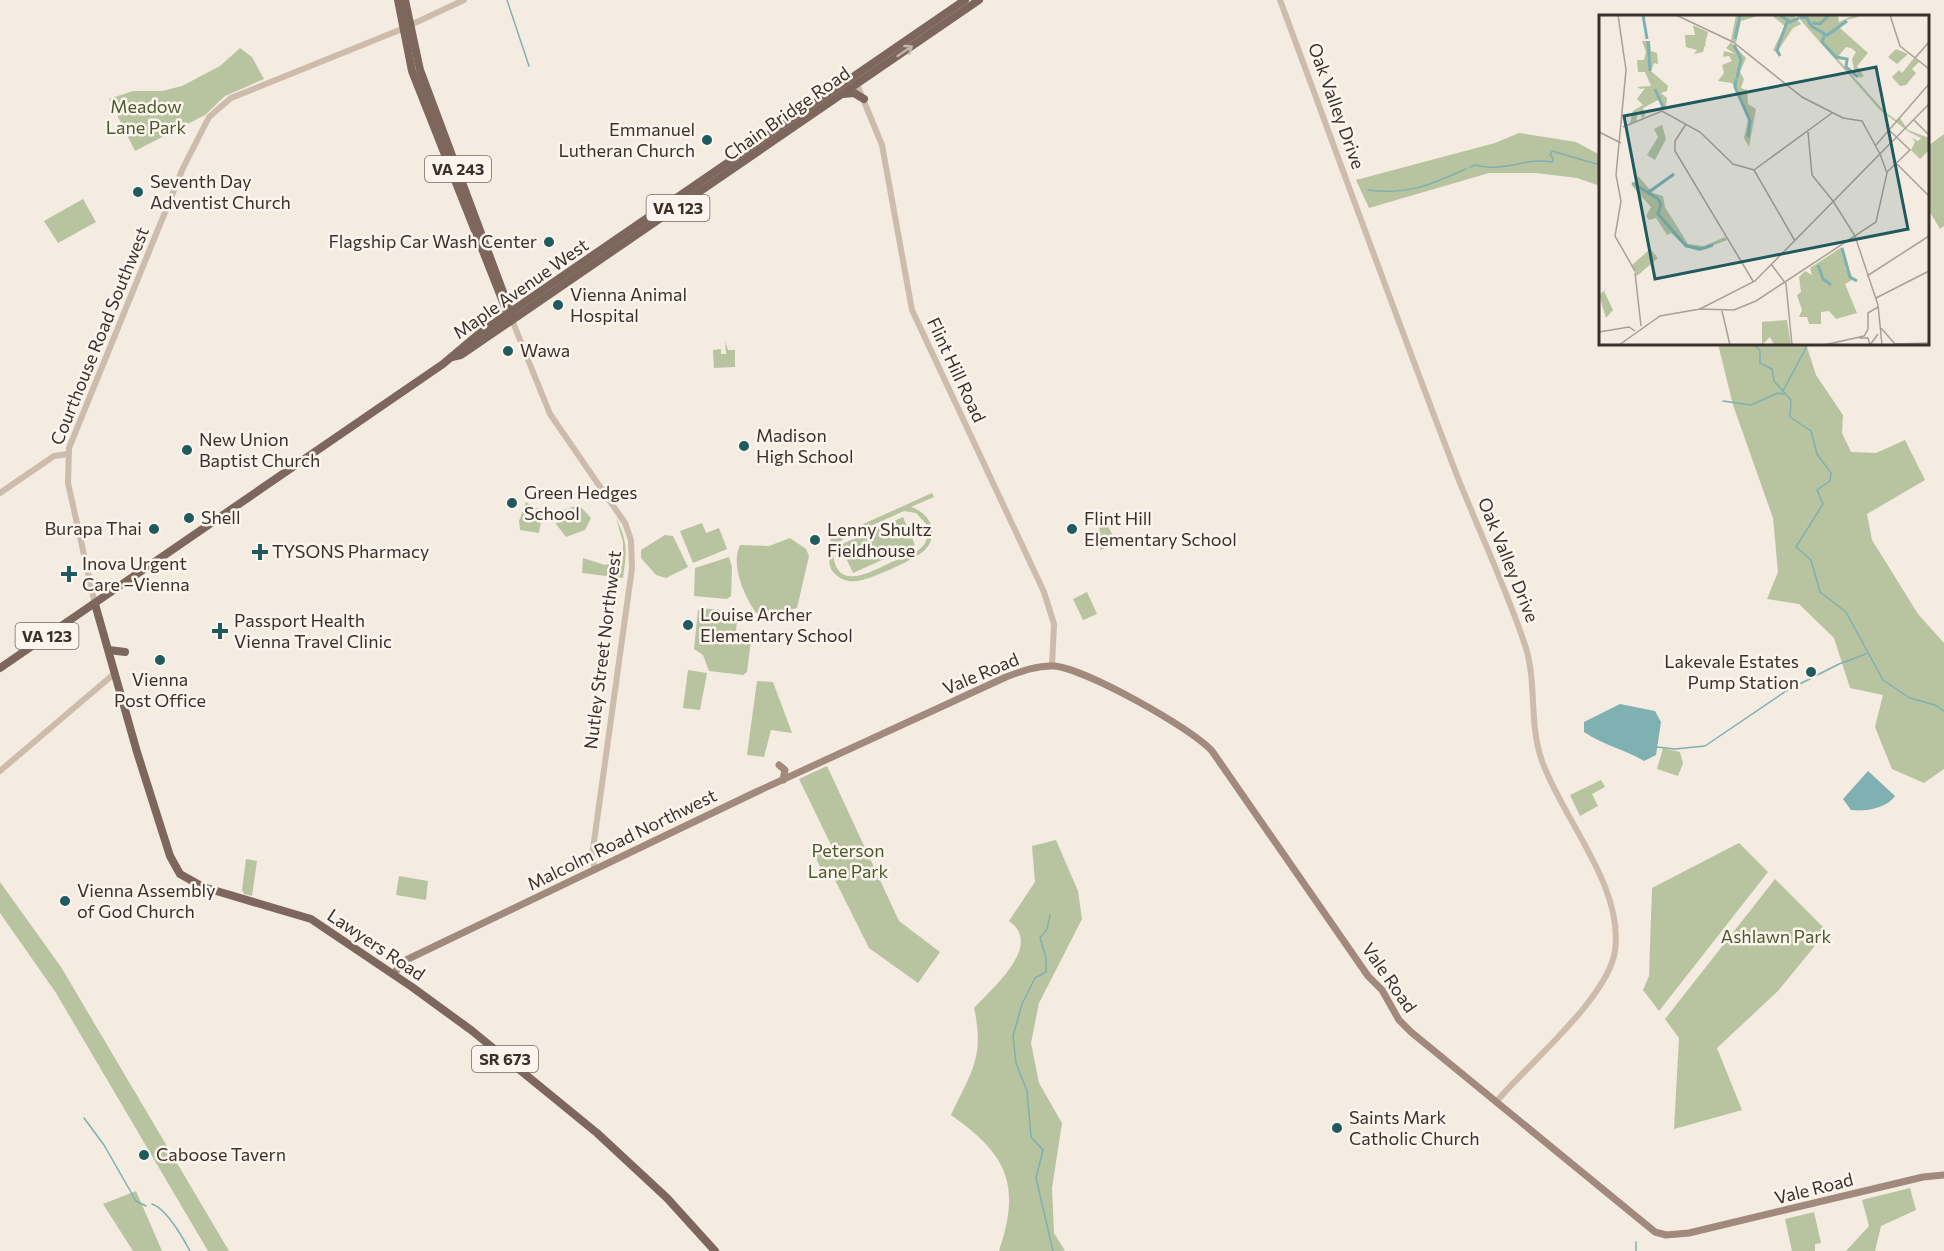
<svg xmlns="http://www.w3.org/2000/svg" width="1944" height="1251" font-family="Commissioner,sans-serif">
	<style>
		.green { fill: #b8c4a0; fill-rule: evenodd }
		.water { fill: #7fb0b2 }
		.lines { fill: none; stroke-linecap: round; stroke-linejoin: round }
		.stream { stroke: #7fb0b2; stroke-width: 1.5 }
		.tertiary { stroke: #cdbbac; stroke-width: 6 }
		.secondary { stroke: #a18a7d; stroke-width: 7 }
		.primary { stroke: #7d675c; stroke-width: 8 }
		.oneway { stroke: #c2b5ac }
		.poi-dot { fill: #1f5a5e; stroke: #fbf5ee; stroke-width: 2 }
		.labels { text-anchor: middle; stroke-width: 5; stroke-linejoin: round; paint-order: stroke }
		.shield { fill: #fbf5ee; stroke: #756b66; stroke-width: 1.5 }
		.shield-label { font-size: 16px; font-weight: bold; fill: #3b302b }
		.street-label { font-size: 18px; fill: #3b302b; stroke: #fbf5ee }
		.park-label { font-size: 18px; fill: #4a5a2e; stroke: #fbf5ee }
		.poi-label { font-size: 18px; fill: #3b302b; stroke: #fbf5ee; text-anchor: start }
		.inset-river { fill: none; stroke: #7fb0b2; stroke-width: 3 }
		.inset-road { fill: none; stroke: #aaa098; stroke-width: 1.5 }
		.view { fill: #1f5a5e; fill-opacity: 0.15; stroke: #1f5a5e; stroke-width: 3 }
		.inset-edge { fill: none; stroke: #3b302b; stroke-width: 3 }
	</style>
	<rect width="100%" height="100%" fill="#f4ebe1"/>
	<!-- green -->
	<g class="green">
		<path d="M240,48L252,57L264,79L225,96L205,115L135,151L109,99L133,91H162L182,86L220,66Z"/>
		<path d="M1519,133L1576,142L1600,155V186L1577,178L1536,173H1489L1369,208L1356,180L1495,143Z"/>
		<path d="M1944,134V226L1940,229L1928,209V146Z"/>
		<path d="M83,199L96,222L58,243L44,221Z"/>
		<path d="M725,341L728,350H735V367L714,368L713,350L721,349V354H726Z"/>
		<path d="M1718,344H1806L1816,375L1843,415L1842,433L1851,452L1876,453L1905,440L1925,480L1867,514L1872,540L1918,614L1944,643V769L1924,783L1892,769L1875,727L1883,695L1850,688L1834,638L1799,604L1767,599L1778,572L1773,518L1733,405Z"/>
		<path d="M932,493L934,497L911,507C930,513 940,533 925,550C916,559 875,577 862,580C853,583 842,581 835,574C823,562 835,551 830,539ZM904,511L916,513L927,525C928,533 928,541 922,547C915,554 902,558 892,562C872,571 837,593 833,554L835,547L844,538Z"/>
		<path d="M526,502L535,508L543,509L539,533L520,530L519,521Z"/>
		<path d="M579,505L591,518L585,530L566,537L556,524L563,510Z"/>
		<path d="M1100,512L1117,543L1101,550L1095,539L1100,528L1097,514Z"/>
		<path d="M903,517L915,545L853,573L840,545Z"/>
		<path d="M616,518C628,542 627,552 623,578L582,573L583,558L605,565L623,561V542Z"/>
		<path d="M702,523L706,533L719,528L727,549L693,563L680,531Z"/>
		<path d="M665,535L673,536L688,567L666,578L656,575L641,558V550Z"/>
		<path d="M790,538L806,549L809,556L797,608L760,617C745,601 730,564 740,545L769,546Z"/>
		<path d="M729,557L732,567L731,596L727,599L694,596L695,568Z"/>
		<path d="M1087,592L1097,614L1083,620L1073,599Z"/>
		<path d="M701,608L738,612L736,630L751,640L747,672L743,675L709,671L703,655L694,649L698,610Z"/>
		<path d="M688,670L707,673L700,710L683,708Z"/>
		<path d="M757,681L773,682L792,733L771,730L764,757L747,755Z"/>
		<path d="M1663,748L1680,752L1683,763L1678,776L1657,769Z"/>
		<path d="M827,766L899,921L940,952L918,983L869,948L834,878L822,871L815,856L832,847L799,779Z"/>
		<path d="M1601,780L1605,787L1592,794L1598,806L1580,816L1570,795Z"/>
		<path d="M1056,840L1078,891L1082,919L1039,1003L1031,1043L1039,1083L1062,1123L1052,1188L1054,1233L1065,1251H999C1021,1185 1008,1155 951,1115C971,1072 985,1057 974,1008C992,988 1044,945 1009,921L1035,882L1032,846Z"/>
		<path d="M1739,843L1768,872L1659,1011L1643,990L1649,976L1652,888Z"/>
		<path d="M246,859L257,861L252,896L244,894L242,890Z"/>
		<path d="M399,876L428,881L426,900L396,895Z"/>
		<path d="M1775,879L1827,931L1778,991L1717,1048L1742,1110L1674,1129L1679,1038L1665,1019Z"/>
		<path d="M0,882L61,967L229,1251H208L56,993L0,913Z"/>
		<path d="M1910,1188L1916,1210L1881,1226L1875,1251H1846L1869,1226L1862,1200Z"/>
		<path d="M136,1191L162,1251H133L103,1204Z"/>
		<path d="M1814,1212L1821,1243L1815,1244V1251H1792L1785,1219Z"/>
	</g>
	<!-- water -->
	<g class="water">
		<path d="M1620,704L1655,711L1661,722L1656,755L1644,761C1624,749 1603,745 1584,732V722Z"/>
		<path d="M1868,771L1895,796C1887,808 1865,812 1851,810L1843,799Z"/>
	</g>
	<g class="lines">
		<!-- stream -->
		<g class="stream">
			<path d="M507,0L529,66"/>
			<path d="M1470,167L1476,165C1502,173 1526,157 1552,162L1553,158L1550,155L1552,151L1600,165"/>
			<path d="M1368,190C1410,195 1429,185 1466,169"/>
			<path d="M1754,344L1760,351V363L1772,369L1774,381L1791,400L1790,417L1811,431L1817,454L1831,473L1830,481L1817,490L1823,504L1796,547L1811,560L1820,592L1846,612L1883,680L1910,698L1935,705L1944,711"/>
			<path d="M1783,391L1808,344"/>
			<path d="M1723,401L1751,405L1778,393L1784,394"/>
			<path d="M1657,747L1675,749L1705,746L1786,691L1839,664L1866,654"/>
			<path d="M1050,915L1047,929L1040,938L1046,958V972L1035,978L1022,1004L1013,1036L1016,1063L1027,1091L1031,1137L1043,1150L1036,1178L1053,1251"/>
			<path d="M84,1118L104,1145L136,1201L146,1206"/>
			<path d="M152,1204C167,1209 183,1238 190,1251"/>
			<path d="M1636,1242V1251"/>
		</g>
		<!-- tertiary -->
		<g class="tertiary">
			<path d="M1280,0C1339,159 1397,320 1458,478C1480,533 1505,586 1524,642C1538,681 1528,722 1542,761C1563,820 1624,886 1615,951C1608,998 1528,1064 1496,1102"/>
			<path d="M856,82L882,145L912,310L1044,592L1054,624L1052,666"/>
			<path d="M512,320L550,414L625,523L631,540L632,568L592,856L595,870"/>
			<path d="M0,493L54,456L68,454"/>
			<path d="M95,604L68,483L69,448L183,168L209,117L231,98L402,29L464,0"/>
			<path d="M0,771L115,673"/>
		</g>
		<!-- secondary -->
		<g class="secondary">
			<path d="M779,765L785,770L783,780"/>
			<path d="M393,974L406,960L756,792L1006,677C1022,671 1038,665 1055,666C1087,670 1190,727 1212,751L1368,976L1382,990L1399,1020L1411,1032L1655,1232L1666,1235L1689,1233L1923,1177L1944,1175"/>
		</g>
		<!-- primary -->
		<g class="primary">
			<path d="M398,0L412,71L509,317"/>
			<path d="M405,0L420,70L512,316"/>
			<path d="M843,94L854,93L864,99"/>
			<path d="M452,357L461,355L979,0"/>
			<path d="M95,604L137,752L170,856L180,874L203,887L311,919L412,987L471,1030L597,1133L667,1198L715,1251"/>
			<path d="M109,650L125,652"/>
			<path d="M0,668L443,364L481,332L965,0"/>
		</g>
	</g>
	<!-- one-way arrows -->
	<defs><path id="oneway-shaft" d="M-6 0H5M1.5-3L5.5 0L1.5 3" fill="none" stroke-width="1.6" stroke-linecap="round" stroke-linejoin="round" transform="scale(1.5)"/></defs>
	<use class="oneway" href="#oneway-shaft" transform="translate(905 51) rotate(-34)"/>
	<!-- markers -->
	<g class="poi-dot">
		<circle cx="707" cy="140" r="6"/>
		<circle cx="138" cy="192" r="6"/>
		<circle cx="549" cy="242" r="6"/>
		<circle cx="558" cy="305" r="6"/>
		<circle cx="508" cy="351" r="6"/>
		<circle cx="744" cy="446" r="6"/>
		<circle cx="187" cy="450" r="6"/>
		<circle cx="512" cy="503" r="6"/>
		<circle cx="189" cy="518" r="6"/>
		<circle cx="154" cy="529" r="6"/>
		<circle cx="1072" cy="529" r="6"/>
		<circle cx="815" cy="540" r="6"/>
		<path d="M257 543h6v6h6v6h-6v6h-6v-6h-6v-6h6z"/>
		<path d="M66 565h6v6h6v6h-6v6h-6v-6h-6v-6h6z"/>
		<circle cx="688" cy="625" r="6"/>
		<path d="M217 622h6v6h6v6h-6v6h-6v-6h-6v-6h6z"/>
		<circle cx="160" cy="660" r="6"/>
		<circle cx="1811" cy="672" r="6"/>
		<circle cx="65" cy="901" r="6"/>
		<circle cx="1337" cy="1128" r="6"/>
		<circle cx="144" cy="1155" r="6"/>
	</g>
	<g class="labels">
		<!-- shield labels -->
		<g class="shield">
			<rect x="425" y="156" width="66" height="26" rx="4.5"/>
			<rect x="646.5" y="195" width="63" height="26" rx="4.5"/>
			<rect x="15.5" y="623" width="63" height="26" rx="4.5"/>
			<rect x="472" y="1046" width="66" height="26" rx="4.5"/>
		</g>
		<g class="shield-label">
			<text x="458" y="175">VA 243</text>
			<text x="678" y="214">VA 123</text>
			<text x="47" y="642">VA 123</text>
			<text x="505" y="1065">SR 673</text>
		</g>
		<!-- street labels -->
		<g class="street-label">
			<text transform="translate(1336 106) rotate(70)" y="6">Oak Valley Drive</text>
			<text transform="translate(787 114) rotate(-35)" y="6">Chain Bridge Road</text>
			<text transform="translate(521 289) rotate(-35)" y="6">Maple Avenue West</text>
			<text transform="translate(100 336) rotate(-68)" y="6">Courthouse Road Southwest</text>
			<text transform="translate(956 370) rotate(65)" y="6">Flint Hill Road</text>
			<text transform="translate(1508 560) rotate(68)" y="6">Oak Valley Drive</text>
			<text transform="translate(603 650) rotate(-83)" y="6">Nutley Street Northwest</text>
			<text transform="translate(981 674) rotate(-23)" y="6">Vale Road</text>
			<text transform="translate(622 840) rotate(-26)" y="6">Malcolm Road Northwest</text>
			<text transform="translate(376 945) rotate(34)" y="6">Lawyers Road</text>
			<text transform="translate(1389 978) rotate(55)" y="6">Vale Road</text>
			<text transform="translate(1814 1189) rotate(-14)" y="6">Vale Road</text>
		</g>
		<!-- park labels -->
		<g class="park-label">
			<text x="146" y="113">Meadow<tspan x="146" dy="21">Lane Park</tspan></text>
			<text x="848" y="857">Peterson<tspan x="848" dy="21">Lane Park</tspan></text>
			<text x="1776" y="943">Ashlawn Park</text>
		</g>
		<!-- poi labels -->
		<g class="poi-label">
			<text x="695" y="136" text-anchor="end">Emmanuel<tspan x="695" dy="21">Lutheran Church</tspan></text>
			<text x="150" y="188">Seventh Day<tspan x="150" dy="21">Adventist Church</tspan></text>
			<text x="537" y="248" text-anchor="end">Flagship Car Wash Center</text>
			<text x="570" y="301">Vienna Animal<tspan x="570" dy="21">Hospital</tspan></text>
			<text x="520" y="357">Wawa</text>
			<text x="756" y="442">Madison<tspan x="756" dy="21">High School</tspan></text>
			<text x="199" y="446">New Union<tspan x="199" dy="21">Baptist Church</tspan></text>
			<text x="524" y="499">Green Hedges<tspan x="524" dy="21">School</tspan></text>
			<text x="201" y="524">Shell</text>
			<text x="1084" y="525">Flint Hill<tspan x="1084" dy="21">Elementary School</tspan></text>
			<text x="142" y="535" text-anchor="end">Burapa Thai</text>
			<text x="827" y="536">Lenny Shultz<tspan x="827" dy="21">Fieldhouse</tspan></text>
			<text x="272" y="558">TYSONS Pharmacy</text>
			<text x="82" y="570">Inova Urgent<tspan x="82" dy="21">Care –Vienna</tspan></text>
			<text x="700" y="621">Louise Archer<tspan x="700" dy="21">Elementary School</tspan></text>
			<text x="234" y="627">Passport Health<tspan x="234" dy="21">Vienna Travel Clinic</tspan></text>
			<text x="1799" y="668" text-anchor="end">Lakevale Estates<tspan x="1799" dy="21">Pump Station</tspan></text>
			<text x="160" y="686" text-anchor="middle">Vienna<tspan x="160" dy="21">Post Office</tspan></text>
			<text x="77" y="897">Vienna Assembly<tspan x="77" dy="21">of God Church</tspan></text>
			<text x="1349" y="1124">Saints Mark<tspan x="1349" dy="21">Catholic Church</tspan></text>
			<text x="156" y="1161">Caboose Tavern</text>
		</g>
	</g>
	<!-- overview -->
	<g transform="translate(1599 15)">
		<rect width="330" height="330" fill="#f4ebe1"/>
		<path d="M137,0H162L142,6L137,28L132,25ZM172,0H194L202,9L194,13L180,34V40L174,35L186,11ZM197,0H239L240,7L255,0L260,2L247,5L241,13L269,38L258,51L265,61L261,63L255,54L253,44L257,37L252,33L247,32L238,43L285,96L297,105L301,103L309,115L330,123V135L321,144L312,135L316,127L313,123L319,126L322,123L310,117L281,95ZM94,10L109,17L106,29L109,33L106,30L104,37L95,39L98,35L87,32L86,20H96ZM43,26H51L52,36L58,38L59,49L55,48L52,56L69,71L68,76L62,78L68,83L67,93L64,95L59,85L44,93L46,101L43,103L40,95L37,106L31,108L34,96L44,90L38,84L46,73L42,74L38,72L52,71L46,57H39L38,45H45L47,37ZM132,27L147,43L141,57L145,64L142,73L148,75L149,89L157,94L150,132L145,123L149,105L141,81L133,68L119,66L125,58L123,50L133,46L130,41L124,42L125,36L136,39L127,33ZM297,34L309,39L298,49L289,42ZM315,43L320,47L313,54L317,58L307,70L301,71L293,62L300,55L303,58ZM63,110L67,124L56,145L48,140L59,122L55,114ZM39,161L54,178L64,181L66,192L89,229L105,231L126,222L128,225L100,236L87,232L72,218L68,220L57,203L50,205L47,201L52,192L33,171ZM243,232L249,250L246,252L255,264L246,269L258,298L237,304L230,296L222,297V309H210L208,302H200L203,295L198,280L202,277L200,262L206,256L213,260L211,253ZM51,234L59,243L38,261L32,251ZM9,272L5,276L14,295L7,303L0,280ZM188,305L192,330H175L171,322L163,330V307Z" fill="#b8c4a0"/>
		<path class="inset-river" d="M44,0L48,24M181,0L191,7L200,3M201,2L208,3L212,11L226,19L223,27L237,42L248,44L247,52L259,62M213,8L221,9L230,0M227,21L248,6M136,24L141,0M49,26L51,56M135,30L142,44L138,63M181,41L178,35L188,7M137,64L136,72L151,106L149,122M56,74L65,94M33,168L58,183L62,189L59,199L87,231L102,234L114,230M50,177L75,159M243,233L251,262L258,266M219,250L224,264L232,270"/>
		<path class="inset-road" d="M19,0L27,55L17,160L22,186L16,221L36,256M77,0L134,27L203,82L244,103L263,106L281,139M291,0L301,31L330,54M316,43L330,27M315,105L330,120M87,109L76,126V136L154,266M24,112L63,96L101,117L134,149L155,155L233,98M0,117L22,128M209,117L213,160L234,186M277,130L330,69M298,149L330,181M155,155L196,226M288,157L311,135L289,114M234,186L256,221L279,290L283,330M172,249L187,269L193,330M36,258L42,311M268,261L330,221M277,283L330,256M99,294L135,295L157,286L277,207L288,158L281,139M123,296L131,330M282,313L296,329L330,328M0,317L30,312L36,316M260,323H269L271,330L279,319M20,330L61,301L101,294L156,266L330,89M225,330L265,321L269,314V298L279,292"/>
		<path class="view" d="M277,52L309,214L56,264L25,101Z"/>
		<rect width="330" height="330" class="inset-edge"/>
	</g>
</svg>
